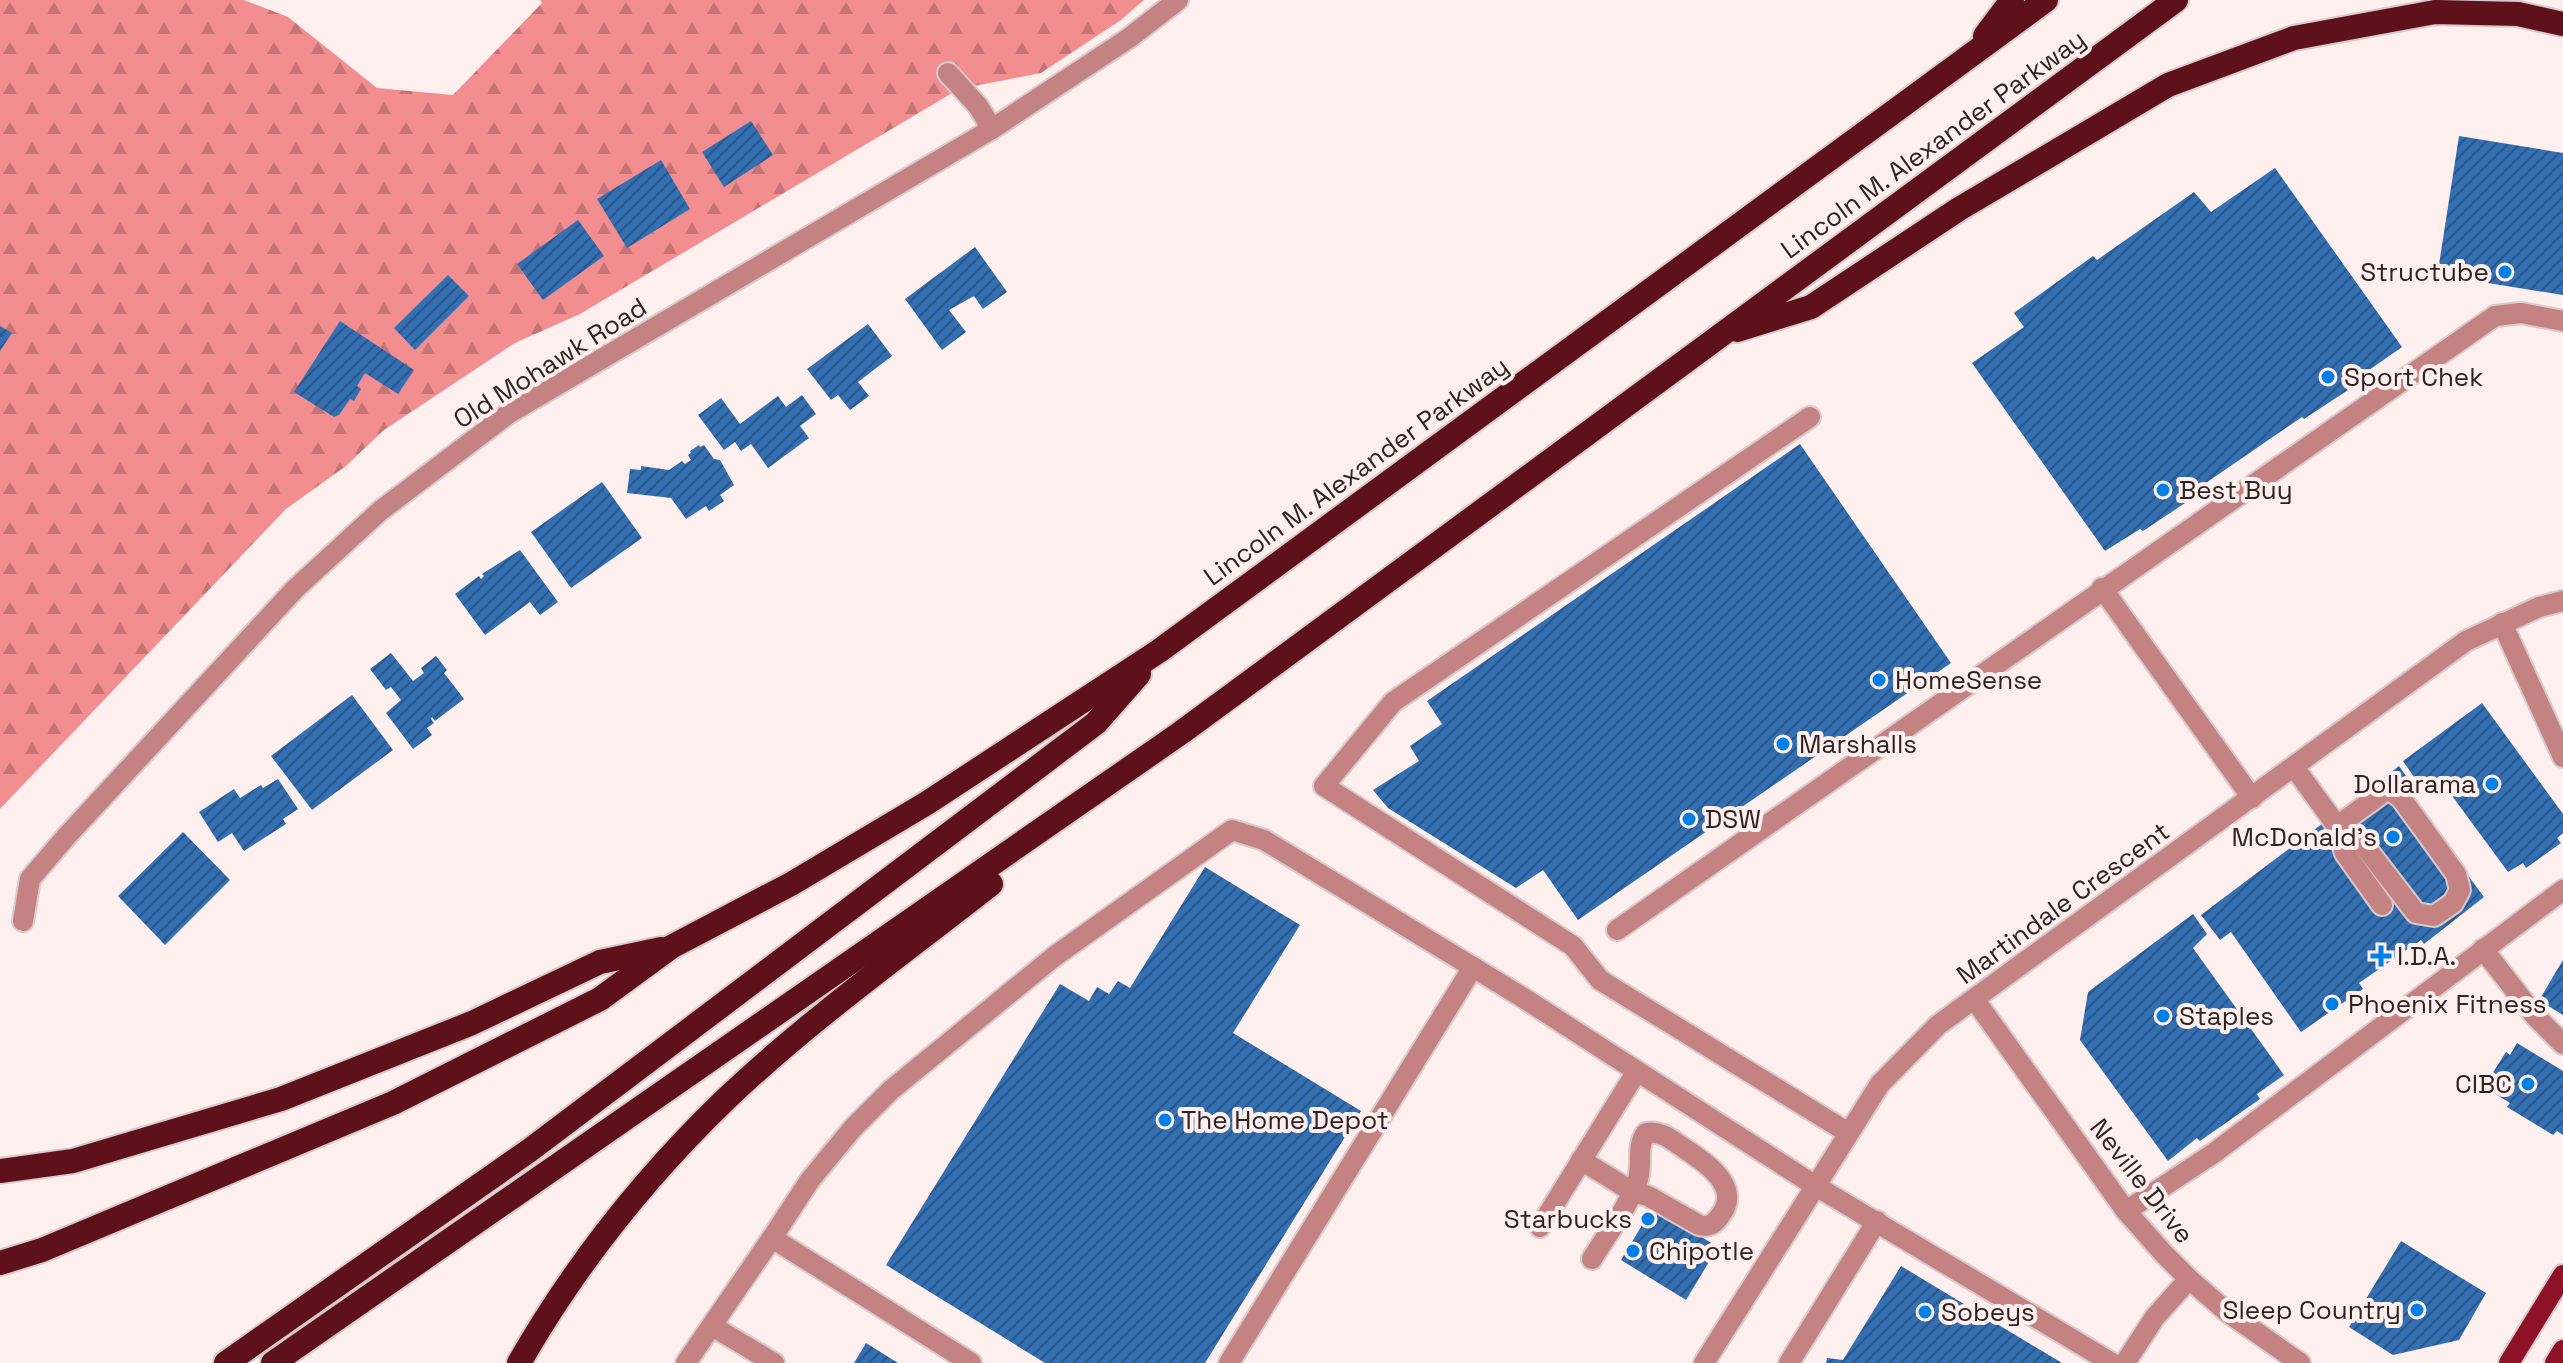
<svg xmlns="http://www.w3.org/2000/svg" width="2563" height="1363" font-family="'Space Grotesk',sans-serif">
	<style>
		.forest { fill: url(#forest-firs) }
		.building { fill: url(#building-hatch) }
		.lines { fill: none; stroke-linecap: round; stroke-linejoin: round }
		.minor-casing { stroke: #d9caca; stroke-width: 24 }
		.major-casing { stroke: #d9caca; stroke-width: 24 }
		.highway-casing { stroke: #d9caca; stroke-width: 28 }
		.minor { stroke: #c48282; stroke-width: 20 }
		.major { stroke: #8d1127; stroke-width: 20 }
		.highway { stroke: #5e101b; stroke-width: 24 }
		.poi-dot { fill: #007fe5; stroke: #feefef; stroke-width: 3 }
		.labels { text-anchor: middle; stroke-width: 8; stroke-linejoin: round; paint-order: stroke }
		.street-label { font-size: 26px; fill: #2f2222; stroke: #feefef }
		.poi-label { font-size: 26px; fill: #2f2222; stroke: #feefef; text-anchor: start }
	</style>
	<defs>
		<pattern id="forest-firs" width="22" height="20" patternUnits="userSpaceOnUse" patternTransform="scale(2)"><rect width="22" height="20" fill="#f38e90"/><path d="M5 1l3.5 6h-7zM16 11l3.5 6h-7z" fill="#c57475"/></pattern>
		<pattern id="building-hatch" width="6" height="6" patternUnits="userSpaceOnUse" patternTransform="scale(2)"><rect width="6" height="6" fill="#3270b3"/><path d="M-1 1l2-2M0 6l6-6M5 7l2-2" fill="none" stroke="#295689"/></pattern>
	</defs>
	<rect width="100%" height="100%" fill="#feefef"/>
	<!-- forest -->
	<path class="forest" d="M0,0H244L288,17L377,88L453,95L542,3L540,0H1144L1121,20L1041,73L959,89L580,314L515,343L384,430L346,466L286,509L0,809Z"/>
	<!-- building -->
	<g class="building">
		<path d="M751,121L773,155L724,187L702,152Z"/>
		<path d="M2459,136L2563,153V295L2457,278L2459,275L2438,271Z"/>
		<path d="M661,160L690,209L627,248L597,199Z"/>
		<path d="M2275,168L2402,347L2345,387L2348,390L2304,419L2302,417L2200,487L2203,491L2143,531L2140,529L2105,551L1972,363L2024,327L2014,313L2093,256L2097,260L2194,192L2211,212Z"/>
		<path d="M578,220L604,256L543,300L517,264Z"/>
		<path d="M975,247L1007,292L983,309L974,296L949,310L966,332L942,350L905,299Z"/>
		<path d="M448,275L469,296L415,350L394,328Z"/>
		<path d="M340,321L414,370L398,394L365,373L357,386L361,389L354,401L350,399L339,415L334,417L294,392Z"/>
		<path d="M868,324L892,356L858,382L869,396L850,410L838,395L831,400L807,369Z"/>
		<path d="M0,326L12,333L0,351Z"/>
		<path d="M802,395L816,414L800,426L809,438L768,468L751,444L741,451L735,442L724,450L698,415L721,398L740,424L778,396L786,407Z"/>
		<path d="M1800,444L1951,663L1578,920L1543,870L1516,888L1388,808L1373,790L1419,761L1410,746L1442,724L1427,701Z"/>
		<path d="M699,445L700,447L704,445L714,459L720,460L734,485L720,495L724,501L709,511L706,506L686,519L671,498L627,493L630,469L641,470V466L669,470L682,461L685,464L691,460L688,455L691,453L690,451Z"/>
		<path d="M602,482L642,538L571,588L531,532Z"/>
		<path d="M520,550L558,602L540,615L530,602L485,635L455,594L479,576L481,579L484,576L482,574Z"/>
		<path d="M391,653L413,681L424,673L421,668L436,656L447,670L444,673L464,699L435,721L432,717L431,719L434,723L427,728L432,735L413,749L386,713L401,700L391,687L386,690L370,669Z"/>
		<path d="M352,695L393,750L312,810L271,756Z"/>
		<path d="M2482,703L2563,814V833L2557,838L2561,843L2526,868L2523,863L2508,872L2439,778L2423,790L2403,761Z"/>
		<path d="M2399,766L2418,793L2411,799L2484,897L2424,944L2421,940L2359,983L2363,989L2301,1032L2231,932L2220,940L2201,915Z"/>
		<path d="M278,779L298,809L283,819L286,824L244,851L232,833L218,842L199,812L234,789L240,798L261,785L263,788Z"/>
		<path d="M183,832L230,880L165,945L118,896Z"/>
		<path d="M1205,867L1300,925L1233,1033L1361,1111L1205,1363H1045L886,1265L1060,984L1089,1001L1097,987L1109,994L1118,981L1130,988Z"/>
		<path d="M2193,914L2207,934L2193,948L2284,1075L2257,1094L2260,1099L2200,1141L2197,1138L2168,1161L2080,1040L2088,992Z"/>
		<path d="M2563,960V1015L2545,1004L2541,997Z"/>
		<path d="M2517,1043L2563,1071V1135L2557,1131L2553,1135L2507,1107L2510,1103L2489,1090L2496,1078L2492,1074L2506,1052L2510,1055Z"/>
		<path d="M1653,1207L1718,1247L1686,1300L1621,1260Z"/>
		<path d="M2401,1241L2486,1293L2459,1340L2393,1355L2349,1327Z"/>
		<path d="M1901,1266L2062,1363H1826L1827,1358L1843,1360Z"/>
		<path d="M866,1343L898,1363H854Z"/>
	</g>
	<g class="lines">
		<!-- minor casing -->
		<g class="minor-casing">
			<g id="minor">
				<path d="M948,73L978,106L992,129"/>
				<path d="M1810,417L1393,702L1324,786L1573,946L1600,980L1847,1132"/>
				<path d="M2102,588L2252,798"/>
				<path d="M2502,623L2563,757"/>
				<path d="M2294,767L2337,826L2345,853L2382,905"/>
				<path d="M2388,789L2401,798L2456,874L2460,890L2453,903L2434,916L2416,913L2356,835L2337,826Z"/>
				<path d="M23,921L30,879L65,838L295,589L380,511L508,414L992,129L1129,38L1178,0"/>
				<path d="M1617,930L2495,316L2521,313L2563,321"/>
				<path d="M2483,949L2535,1016L2563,1044"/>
				<path d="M1975,1000L2126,1211L2164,1254L2189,1279L2226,1311L2300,1363"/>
				<path d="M1581,1160L1633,1192L1648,1196L1699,1225C1709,1228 1714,1224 1720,1216C1743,1187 1705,1162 1685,1149C1672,1140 1661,1130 1646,1133C1635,1149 1644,1165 1637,1182C1627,1209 1607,1234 1592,1259"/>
				<path d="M2126,1211L2214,1153L2563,890"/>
				<path d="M1540,1227L1637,1071"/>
				<path d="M712,1326L774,1363"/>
				<path d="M686,1363L772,1238"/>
				<path d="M971,1363L772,1238L810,1180L853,1128L891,1090L1055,956L1232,830L1264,840L1522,997L1814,1185L2112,1363"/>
				<path d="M1229,1363L1473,967"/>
				<path d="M1704,1363L1880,1084L1938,1025L2466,641L2539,607L2563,601"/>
				<path d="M1789,1363L1877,1221"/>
				<path d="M2125,1363L2155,1317L2189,1279"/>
			</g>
		</g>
		<!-- major casing -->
		<g class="major-casing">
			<g id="major">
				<path d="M2509,1363L2563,1275"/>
				<path d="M2555,1363L2563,1350"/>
			</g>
		</g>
		<!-- highway casing -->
		<g class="highway-casing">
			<g id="highway">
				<path d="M1985,36L2012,0"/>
				<path d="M1737,330L1811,307L1959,209L2168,85L2294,38L2435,12L2518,14L2563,24"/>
				<path d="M0,1171L73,1161L281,1099L472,1023L600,962L661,949"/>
				<path d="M0,1263L42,1250L393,1103L600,999L671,947L791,884L927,803L1159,651L2046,0"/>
				<path d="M226,1363L530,1150L1096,723L1139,674"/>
				<path d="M273,1363L1182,732L2176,0"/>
				<path d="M519,1363C574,1267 646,1176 726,1099C808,1021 902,954 991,884"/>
			</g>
		</g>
		<!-- minor -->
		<use href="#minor" class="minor"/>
		<!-- major -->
		<use href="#major" class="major"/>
		<!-- highway -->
		<use href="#highway" class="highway"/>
	</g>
	<!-- markers -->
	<g class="poi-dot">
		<circle cx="2505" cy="272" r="8"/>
		<circle cx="2328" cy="377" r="8"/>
		<circle cx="2163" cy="490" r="8"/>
		<circle cx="1879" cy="680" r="8"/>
		<circle cx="1783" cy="744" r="8"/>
		<circle cx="2492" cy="784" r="8"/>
		<circle cx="1689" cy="819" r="8"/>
		<circle cx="2393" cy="837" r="8"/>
		<path d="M2377 944h8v8h8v8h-8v8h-8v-8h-8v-8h8z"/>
		<circle cx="2332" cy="1004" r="8"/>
		<circle cx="2163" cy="1016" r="8"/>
		<circle cx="2528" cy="1084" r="8"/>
		<circle cx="1165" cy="1120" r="8"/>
		<circle cx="1648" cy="1219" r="8"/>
		<circle cx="1633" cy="1251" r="8"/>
		<circle cx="2417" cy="1310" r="8"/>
		<circle cx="1925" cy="1312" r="8"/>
	</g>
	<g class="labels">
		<!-- street labels -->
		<g class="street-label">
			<text transform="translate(1933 144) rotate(-36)" y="9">Lincoln M. Alexander Parkway</text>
			<text transform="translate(550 363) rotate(-32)" y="9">Old Mohawk Road</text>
			<text transform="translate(1356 471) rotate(-36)" y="9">Lincoln M. Alexander Parkway</text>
			<text transform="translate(2063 903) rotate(-36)" y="9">Martindale Crescent</text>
			<text transform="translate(2142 1181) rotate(52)" y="9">Neville Drive</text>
		</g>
		<!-- poi labels -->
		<g class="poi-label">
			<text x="2489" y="281" text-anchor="end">Structube</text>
			<text x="2344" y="386">Sport Chek</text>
			<text x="2179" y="499">Best Buy</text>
			<text x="1895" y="689">HomeSense</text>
			<text x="1799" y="753">Marshalls</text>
			<text x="2476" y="793" text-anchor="end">Dollarama</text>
			<text x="1705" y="828">DSW</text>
			<text x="2377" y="846" text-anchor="end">McDonald's</text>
			<text x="2397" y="965">I.D.A.</text>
			<text x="2348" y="1013">Phoenix Fitness</text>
			<text x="2179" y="1025">Staples</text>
			<text x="2512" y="1093" text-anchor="end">CIBC</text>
			<text x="1181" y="1129">The Home Depot</text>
			<text x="1632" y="1228" text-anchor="end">Starbucks</text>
			<text x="1649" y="1260">Chipotle</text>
			<text x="2401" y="1319" text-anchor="end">Sleep Country</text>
			<text x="1941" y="1321">Sobeys</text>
		</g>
	</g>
</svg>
